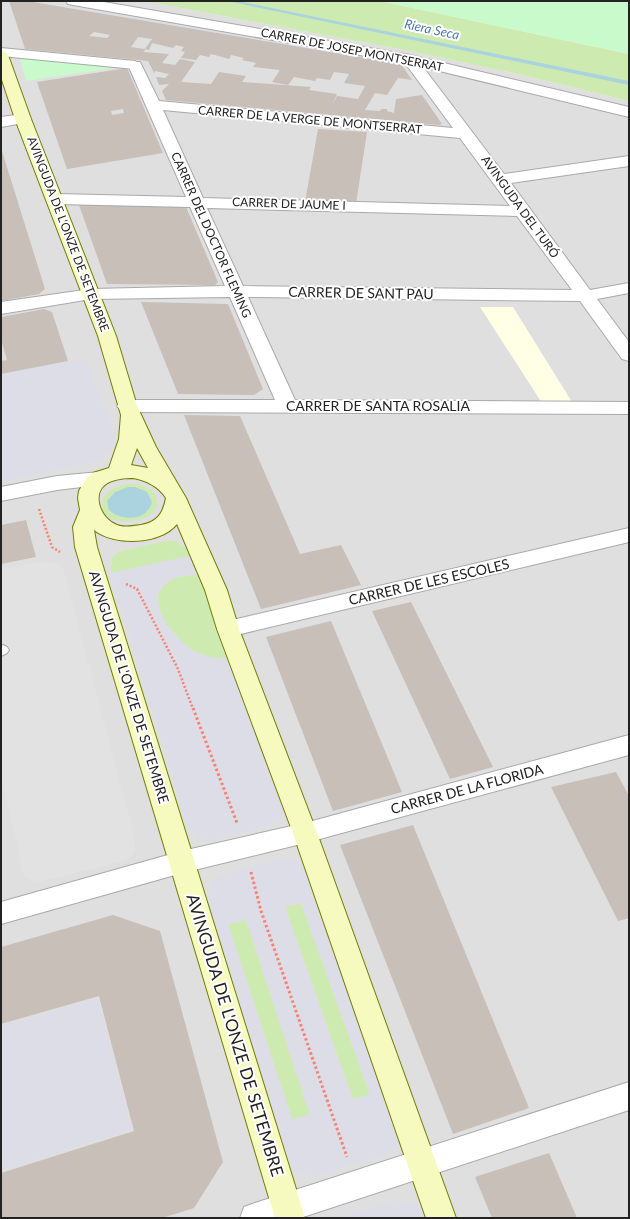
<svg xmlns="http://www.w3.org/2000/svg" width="630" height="1219" font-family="Lato,sans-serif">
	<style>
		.residential { fill: #e0dfdf }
		.education { fill: #ffffe5 }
		.grass { fill: #cdebb0; fill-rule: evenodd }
		.park { fill: #c8facc }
		.parking { fill: #e2e2e2 }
		.plaza { fill: #dddde8; fill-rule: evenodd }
		.water { fill: #aad3df }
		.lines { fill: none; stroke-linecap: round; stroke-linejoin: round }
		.stream { fill: #aad3df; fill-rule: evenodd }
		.building { fill: #c7bfb8; fill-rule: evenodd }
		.service-casing { stroke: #a9a9a9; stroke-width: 2 }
		.pedestrian-casing { stroke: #a9a9a9; stroke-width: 2 }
		.minor-casing { stroke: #a9a9a9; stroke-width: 2 }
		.secondary-casing { stroke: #707d05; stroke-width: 2 }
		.path-far1 { stroke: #fa8072; stroke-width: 2.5; stroke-dasharray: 2 2; stroke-linecap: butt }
		.path { stroke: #fa8072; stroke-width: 3; stroke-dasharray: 2.5 2.5; stroke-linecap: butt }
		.service { fill: #fff; fill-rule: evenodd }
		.pedestrian { fill: #fff; fill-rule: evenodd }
		.minor { fill: #fff; fill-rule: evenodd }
		.secondary { fill: #f7fabf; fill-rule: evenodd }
		.labels { text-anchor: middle; stroke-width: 4; stroke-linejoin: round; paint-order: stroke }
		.far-street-label { font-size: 12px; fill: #222; stroke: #fff }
		.far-water-label { font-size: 13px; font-style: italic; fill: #4a7aab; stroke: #fff }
		.street-label { font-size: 14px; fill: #222; stroke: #fff }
		.near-street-label { font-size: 17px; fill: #222; stroke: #fff }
	</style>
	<rect width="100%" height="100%" fill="#f2efe9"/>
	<!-- residential -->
	<path class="residential" d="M1,1H144L409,51L522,75L629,101V1218H1Z"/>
	<!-- education -->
	<path class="education" d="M480,307H513L572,402L542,403Z"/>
	<!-- grass -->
	<g class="grass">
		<path d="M144,1H380L629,54V101L522,75L409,51Z"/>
		<path d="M128,484H137L152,490C178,526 92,533 103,500C106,489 118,486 128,484ZM147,492L152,502L146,511L134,517Z"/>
		<path d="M165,541H176L194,555L111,573L112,558L118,552Z"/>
		<path d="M199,574L229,658C216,659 203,657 191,650C175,639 147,605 162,586C171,576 187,575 199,574Z"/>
		<path d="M301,903L370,1095L353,1099L285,907Z"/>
		<path d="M246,919L310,1115L292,1119L228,924Z"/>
	</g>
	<!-- park -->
	<g class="park">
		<path d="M380,1H629V54Z"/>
		<path d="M19,56L135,65L26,81Z"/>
	</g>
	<!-- parking -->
	<path class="parking" d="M46,562L58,564L64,571L135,839V851L127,860L48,880L32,881L24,876L1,778V569L31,563Z"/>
	<!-- plaza -->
	<g class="plaza">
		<path d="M86,358L118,444L99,461L1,482V374Z"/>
		<path d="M194,555L199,574L176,577L163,586L157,597L162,618L180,640L191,649L201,654L218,659L229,658L282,804L283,816L272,825L211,842L197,837L187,826L111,573Z"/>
		<path d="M280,859L292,860L304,866L398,1130V1145L387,1154L316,1176L298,1174L286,1164L208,902L209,889L217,879L227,873ZM301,903L370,1094V1095L352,1099L285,907ZM246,920L310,1115L292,1119L228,924Z"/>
		<path d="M98,998L132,1130L1,1170V1026Z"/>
		<path d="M394,1201L411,1202L424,1208L428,1218H340Z"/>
	</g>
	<!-- water -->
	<path class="water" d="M128,487H135L147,492L152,502C147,521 122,522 109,510L107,501L115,492Z"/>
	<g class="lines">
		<!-- stream -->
		<path class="stream" d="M227,1H238L629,81V85Z"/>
	</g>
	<!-- building -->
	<g class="building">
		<path d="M9,1H27L401,64L412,80L398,78L387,95L375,93L365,110L380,111L381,109H387V111L394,113L396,99L422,95L442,124L439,125L166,100L162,91L169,84L159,85L156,77L165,78L169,74L155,71L154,73L148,61L25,49ZM94,32L110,35L107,38L89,36ZM138,37L152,39L145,49L131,47ZM152,43L173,48L176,45L184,47L181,51L185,52L181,58L196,60L200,55L209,57L211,54L229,59L231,55L244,58L242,60L256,63L253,67L280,70L272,82L288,85L294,77L315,81L317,78L330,80L334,72L349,74L344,83L365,86L358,99L337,96L332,105L337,94L309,90L311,87L242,82L246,76L219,72L211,84L181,82L195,62L180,59L175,65L162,63L169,54L143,52L146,49L149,50Z"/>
		<path d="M127,68L163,153L67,169L37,82ZM123,109L124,113L112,115L111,111Z"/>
		<path d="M318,129L367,132L356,204L305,202Z"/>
		<path d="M1,148L45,289L39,294L1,301Z"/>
		<path d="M83,202L186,207L218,282L215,285L107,284L79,205Z"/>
		<path d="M141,302L228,304L263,389L254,395L178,394Z"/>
		<path d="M44,309L52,312L68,361L1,374V361L7,360L1,339V317Z"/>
		<path d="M184,415L240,416L300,554L341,545L361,585L261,609Z"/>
		<path d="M26,520L36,557L1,564V525Z"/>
		<path d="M411,602L493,767L450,779L372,611Z"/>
		<path d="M331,621L402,792L333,811L266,637Z"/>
		<path d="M616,772L629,796V918L618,921L551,787Z"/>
		<path d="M413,825L529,1108L453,1134L340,845Z"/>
		<path d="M113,915L160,931L223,1162L194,1208L162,1218H1V1173L134,1131L99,996L1,1024V947Z"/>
		<path d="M549,1153L577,1218H492L475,1177Z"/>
	</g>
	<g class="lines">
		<!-- service casing -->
		<g class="service-casing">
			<path id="service" d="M3,645L7,647L9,650L7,653L1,656V646Z"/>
		</g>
		<!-- pedestrian casing -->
		<g class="pedestrian-casing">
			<path id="pedestrian" d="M1,48L135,61L141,65L135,69L1,56Z"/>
		</g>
		<!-- minor casing -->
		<g class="minor-casing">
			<g id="minor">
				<path d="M66,1H98L410,55L629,107V117L423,67L504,174L629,156V166L511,183L590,290L629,283V293L597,299L629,342V361L622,359L580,301L248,297L295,400L629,402V414L127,412L120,410L117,406L120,402L127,400H275L230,297L91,299L1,314V302L91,289L225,286L190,207L56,204L50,203L48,199L50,195L56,194L186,197L128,65L130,62H140L159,101L453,128L405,63L73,5L68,4ZM163,110L460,138L510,206L203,198ZM207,208L517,216L572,290L243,286Z"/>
				<path d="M23,114L29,116L31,119L29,122L1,127V117Z"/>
				<path d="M99,472L106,474L109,479L106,484L57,490L1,501V487L57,476Z"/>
				<path d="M629,528V542L228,637L220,635L217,629L220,623L228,621Z"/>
				<path d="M629,735V755L305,843L182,873L1,924V902L182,851L305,823Z"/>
				<path d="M629,1082V1110L300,1218H240L244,1207L255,1203Z"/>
			</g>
		</g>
		<!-- secondary casing -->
		<g class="secondary-casing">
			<path id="secondary" d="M1,51L6,52L8,55L31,119L116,336L137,406L156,447L186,498L227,590L239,629L317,833L456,1218H426L293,833L217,629L205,590L177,524C160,545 114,546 94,530L97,547L305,1218H275L75,547L73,527L80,510L78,498L79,491L85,480L93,473L109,468L119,439L121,415L98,336L15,119L1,77ZM137,448L148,468L131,465ZM133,478C146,480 159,487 166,498C163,513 158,522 141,525C134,526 124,528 117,525C101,519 91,495 106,484C113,479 125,478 133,478Z"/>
		</g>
		<!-- path-far1 -->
		<g class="path-far1">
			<path d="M39,509L52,547L60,552"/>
			<path d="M126,584L137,589L178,669L193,709"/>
		</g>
		<!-- path -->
		<g class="path">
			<path d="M193,708L237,823"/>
			<path d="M251,872L261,911L347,1157"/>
		</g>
		<!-- service -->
		<use href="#service" class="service"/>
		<!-- pedestrian -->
		<use href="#pedestrian" class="pedestrian"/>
		<!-- minor -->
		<use href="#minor" class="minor"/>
		<!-- secondary -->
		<use href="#secondary" class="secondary"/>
	</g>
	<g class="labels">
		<!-- far-street labels -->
		<g class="far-street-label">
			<text transform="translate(352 50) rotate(11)" y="4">CARRER DE JOSEP MONTSERRAT</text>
			<text transform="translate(310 120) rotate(5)" y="4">CARRER DE LA VERGE DE MONTSERRAT</text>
			<text transform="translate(289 204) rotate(2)" y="4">CARRER DE JAUME I</text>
			<text transform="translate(520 207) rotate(54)" y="4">AVINGUDA DEL TURÓ</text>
			<text transform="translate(68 234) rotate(69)" y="4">AVINGUDA DE L'ONZE DE SETEMBRE</text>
			<text transform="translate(211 235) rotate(66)" y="4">CARRER DEL DOCTOR FLEMING</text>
		</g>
		<!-- far-water labels -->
		<g class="far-water-label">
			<text transform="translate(432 29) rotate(12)" y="5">Riera Seca</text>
		</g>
		<!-- street labels -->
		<g class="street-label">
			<text transform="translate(361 293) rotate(1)" y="5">CARRER DE SANT PAU</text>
			<text x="378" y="411">CARRER DE SANTA ROSALIA</text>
			<text transform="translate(429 582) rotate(-13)" y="5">CARRER DE LES ESCOLES</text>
			<text transform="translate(129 687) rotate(73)" y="5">AVINGUDA DE L'ONZE DE SETEMBRE</text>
			<text transform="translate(467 789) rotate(-15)" y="5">CARRER DE LA FLORIDA</text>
		</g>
		<!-- near-street labels -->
		<g class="near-street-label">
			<text transform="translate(235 1035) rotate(73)" y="6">AVINGUDA DE L'ONZE DE SETEMBRE</text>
		</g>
	</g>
	<!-- border -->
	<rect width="630" height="1219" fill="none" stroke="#222222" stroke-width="4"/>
</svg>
